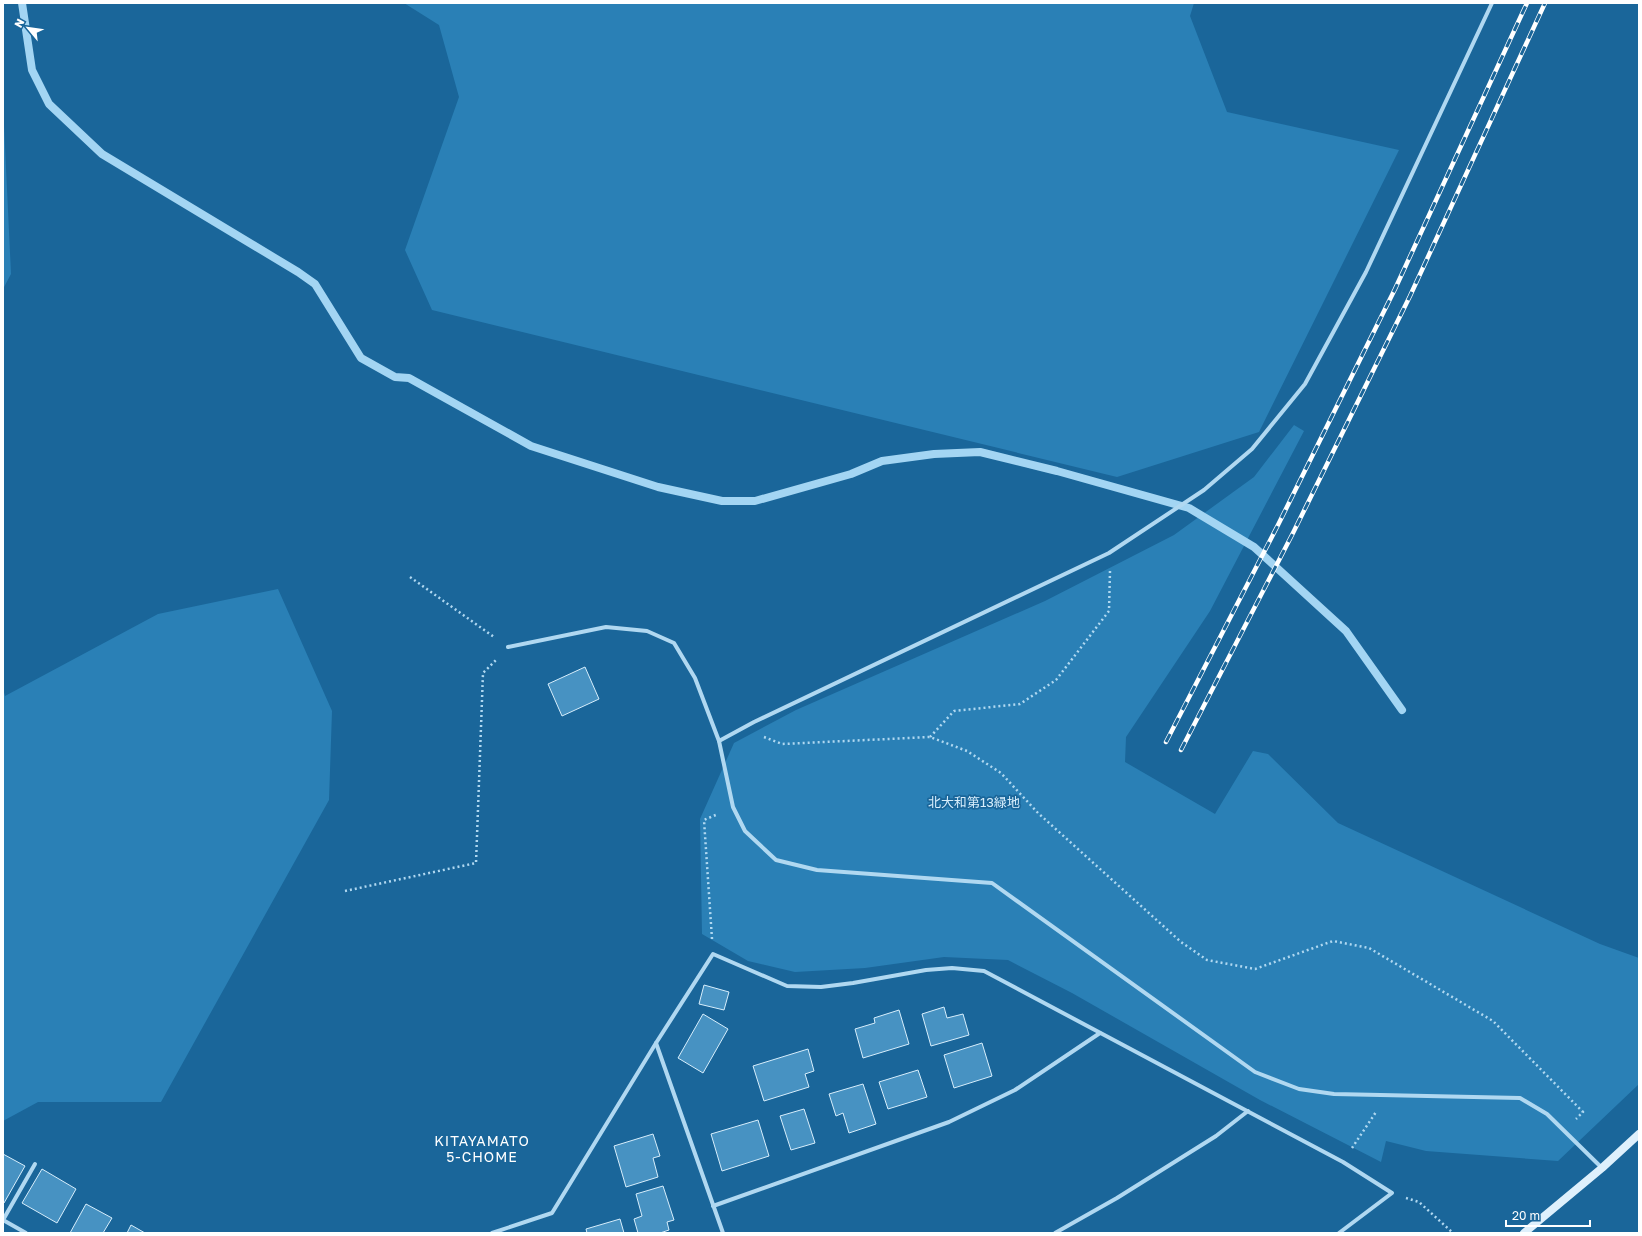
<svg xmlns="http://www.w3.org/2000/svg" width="1642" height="1236" font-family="'Golos Text','Noto Sans JP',sans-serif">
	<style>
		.green { fill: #2a80b6 }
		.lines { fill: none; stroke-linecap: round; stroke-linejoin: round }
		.stream { stroke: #a3d5f3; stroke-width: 8 }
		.building { fill: #4792c2; stroke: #d7eefc }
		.path { stroke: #b0d8f1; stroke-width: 2.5; stroke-dasharray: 2 3; stroke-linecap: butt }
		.street { stroke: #b0d8f1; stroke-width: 4 }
		.secondary { stroke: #def0fc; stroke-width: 8 }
		.rail-casing { stroke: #fff; stroke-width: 4.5 }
		.rail { stroke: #1a669a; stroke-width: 3; stroke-dasharray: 9; stroke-linecap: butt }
		.labels { text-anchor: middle; stroke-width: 3.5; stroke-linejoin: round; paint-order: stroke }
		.park-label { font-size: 13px; fill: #d7eefc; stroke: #1a669a }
		.neighbourhood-label { font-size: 14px; letter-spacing: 1px; fill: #fff; stroke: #1a669a }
	</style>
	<rect width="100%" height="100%" fill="#1a669a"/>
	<!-- green -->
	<g class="green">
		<path d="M404,3H1194L1190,16L1227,112L1399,150L1259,432L1117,477L432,310L405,250L459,97L439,25Z"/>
		<path d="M3,104L11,274L3,289Z"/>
		<path d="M1294,425L1304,431L1210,611L1126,737L1125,762L1215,814L1253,751L1268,754L1338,823L1600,944L1639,958V1084L1558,1161L1426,1151L1386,1141L1381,1162L1260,1100L1072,993L1008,960L944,957L865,968L795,972L748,961L702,934L700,819L734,743L796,710L1045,601L1174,535L1254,477Z"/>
		<path d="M278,589L332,711L329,800L161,1102H38L3,1121V689L5,696L158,614Z"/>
	</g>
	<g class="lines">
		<!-- stream -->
		<path class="stream" d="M22,3L32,70L49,104L102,154L298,272L315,284L361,358L395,377L409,378L531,446L658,487L722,501H755L851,474L882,461L934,454L980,452L1057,471L1189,508L1254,547L1346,631L1402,710"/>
	</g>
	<!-- building -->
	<g class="building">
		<path d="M585,667L599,699L562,716L548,684Z"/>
		<path d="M704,985L729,992L724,1010L699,1004Z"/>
		<path d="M944,1007L947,1018L963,1014L969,1035L931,1046L922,1014Z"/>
		<path d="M899,1010L909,1044L863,1058L855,1029L875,1023L874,1018Z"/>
		<path d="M703,1014L728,1029L703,1073L678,1058Z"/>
		<path d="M982,1043L992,1076L954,1088L944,1055Z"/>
		<path d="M808,1049L814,1071L805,1074L809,1087L764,1101L753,1066Z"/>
		<path d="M918,1070L927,1097L888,1109L879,1082Z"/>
		<path d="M863,1084L876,1124L849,1133L843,1113L836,1116L829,1094Z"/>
		<path d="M804,1109L815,1143L791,1150L780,1116Z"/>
		<path d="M758,1120L769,1156L722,1171L711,1134Z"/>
		<path d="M653,1134L660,1156L653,1158L658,1177L626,1187L614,1146Z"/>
		<path d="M3,1154L25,1166L4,1203H3Z"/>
		<path d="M42,1169L76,1189L57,1223L22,1203Z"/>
		<path d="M663,1186L674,1220L667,1222L669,1230L660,1233H638L634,1219L642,1216L636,1194Z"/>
		<path d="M86,1204L112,1218L103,1233H70Z"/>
		<path d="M620,1219L624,1233H587L586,1229Z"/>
		<path d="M131,1225L145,1233H127Z"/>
	</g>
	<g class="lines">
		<!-- path -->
		<g class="path">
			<path d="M410,577L494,637"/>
			<path d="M764,737L782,744L930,737L967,751L1001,773L1038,813L1181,942L1207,960L1255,969L1333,941L1369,948L1493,1021L1583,1112L1576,1119"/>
			<path d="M930,737L954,711L1020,704L1056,680L1109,611L1110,571"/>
			<path d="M345,891L476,863L483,673L497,659"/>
			<path d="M712,939L704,820L718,814"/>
			<path d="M1352,1148L1376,1112"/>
			<path d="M1406,1198L1419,1202L1453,1233"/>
		</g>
		<!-- street -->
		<g class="street">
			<path d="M508,647L606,627L647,631L674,643L695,678L719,741L733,807L745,831L776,860L817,870L992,883L1255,1072L1299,1089L1334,1094L1520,1098L1547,1114L1602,1168"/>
			<path d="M719,741L754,722L1109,553L1204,490L1252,449L1305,384L1366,272L1492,3"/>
			<path d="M656,1043L723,1233"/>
			<path d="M713,1206L949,1122L1015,1090L1100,1033"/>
			<path d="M3,1220L35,1164"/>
			<path d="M3,1220L26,1233"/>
			<path d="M492,1233L552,1213L656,1043L713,954L787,986L821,987L853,983L926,970L952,968L984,971L1343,1162L1392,1193L1339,1233"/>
			<path d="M1055,1233L1117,1198L1216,1136L1248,1111"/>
		</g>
		<!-- secondary -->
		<path class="secondary" d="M1524,1233L1602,1168L1639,1134"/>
		<!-- rail casing -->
		<g class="rail-casing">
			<g id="rail">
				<path d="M1166,742L1278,525L1395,289L1527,3"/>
				<path d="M1181,750L1293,533L1410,296L1545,3"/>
			</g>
		</g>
		<!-- rail -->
		<use href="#rail" class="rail"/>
	</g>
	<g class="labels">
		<!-- park labels -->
		<g class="park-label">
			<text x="974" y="807">北大和第13緑地</text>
		</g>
		<!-- neighbourhood labels -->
		<g class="neighbourhood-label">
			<text x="482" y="1146">KITAYAMATO<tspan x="482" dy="16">5-CHOME</tspan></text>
		</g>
	</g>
	<!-- border -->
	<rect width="1642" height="1236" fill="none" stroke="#ffffff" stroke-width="8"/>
	<!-- north arrow -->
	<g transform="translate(28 28) rotate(299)" stroke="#1a669a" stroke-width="3" paint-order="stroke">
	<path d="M0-3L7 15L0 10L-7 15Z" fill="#ffffff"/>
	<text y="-6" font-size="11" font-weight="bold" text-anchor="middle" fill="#ffffff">N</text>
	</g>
	<!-- scale -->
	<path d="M1506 1220v6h84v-6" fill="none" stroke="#ffffff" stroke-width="2"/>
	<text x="1512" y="1220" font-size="12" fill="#ffffff" stroke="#1a669a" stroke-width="3" paint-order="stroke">20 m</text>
</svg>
